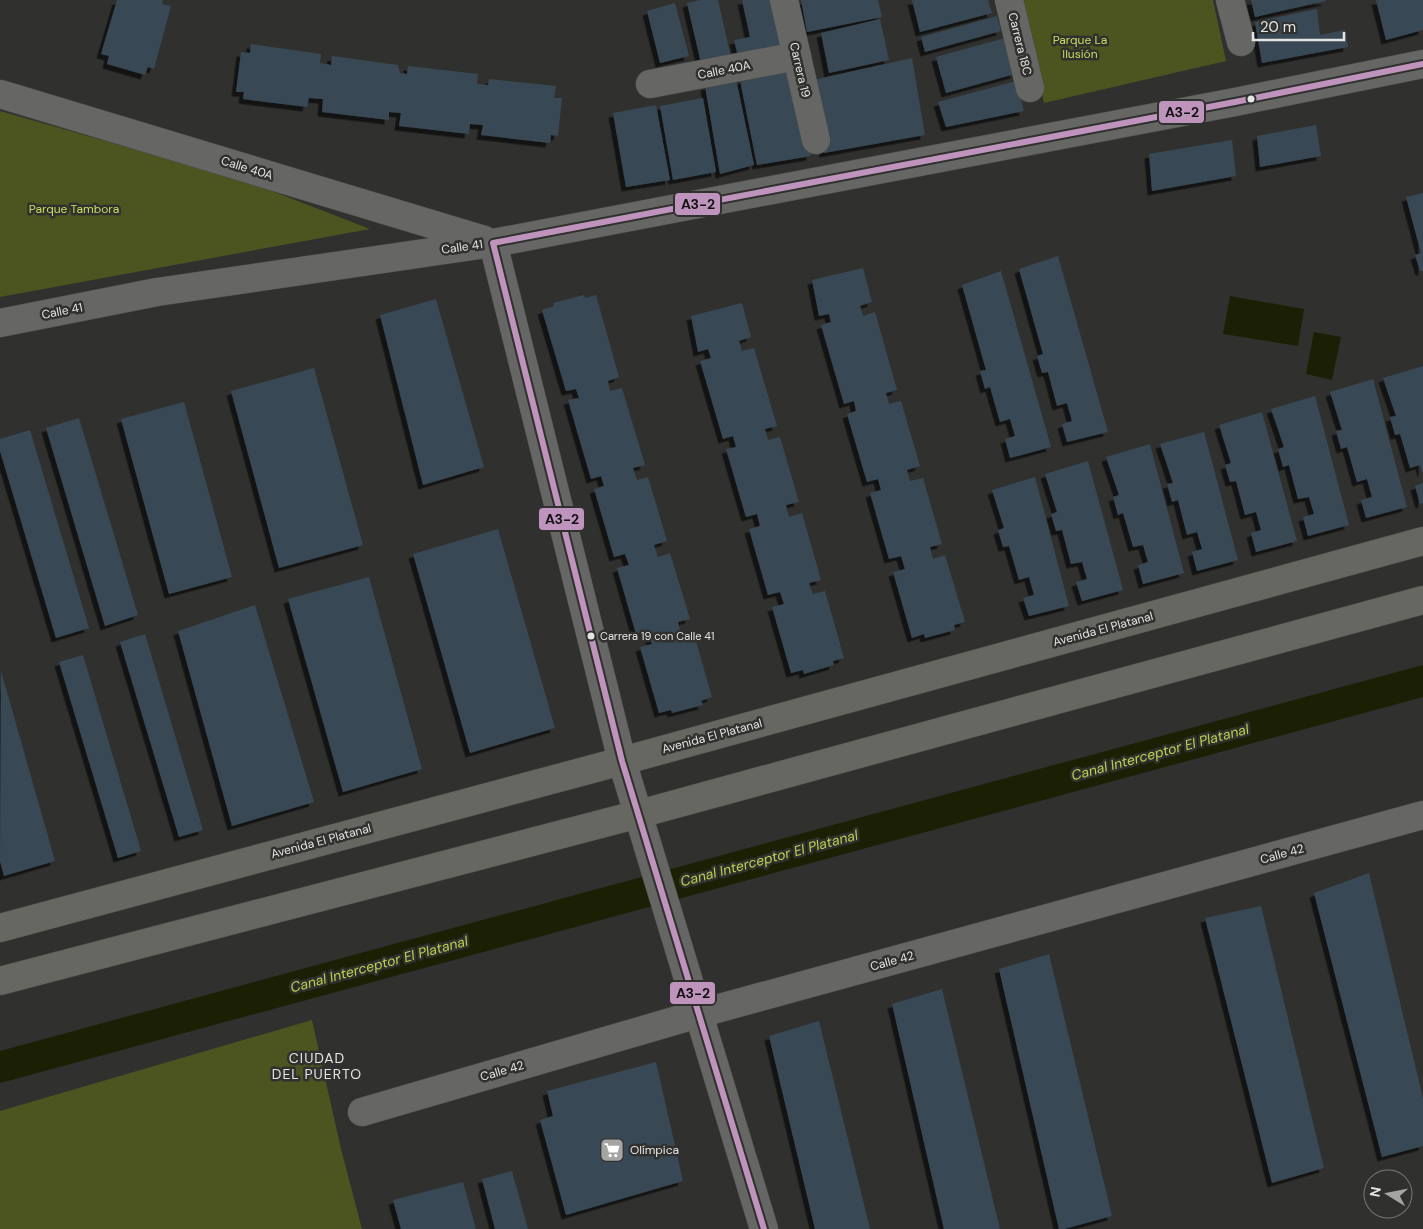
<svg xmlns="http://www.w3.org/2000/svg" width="1423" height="1229" font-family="'DM Sans',sans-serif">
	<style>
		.green { fill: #4c541f }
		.water { fill: #1b2005 }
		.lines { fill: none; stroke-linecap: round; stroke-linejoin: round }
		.canal { stroke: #1b2005; stroke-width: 31 }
		.building { fill: #384954; filter: url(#shadow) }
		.street-casing { stroke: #4d4e4c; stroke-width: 29 }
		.secondary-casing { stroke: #4d4e4c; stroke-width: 29 }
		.street { stroke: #666765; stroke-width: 28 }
		.secondary { stroke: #666760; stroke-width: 28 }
		.bus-1-casing { stroke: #30312e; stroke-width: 10 }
		.bus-1 { stroke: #be94bd; stroke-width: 6 }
		.bus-dot { fill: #e4e5e3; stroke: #30312e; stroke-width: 2 }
		.labels { text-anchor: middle; stroke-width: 5; stroke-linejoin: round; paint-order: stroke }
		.bus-label { font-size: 11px; fill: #e4e5e3; stroke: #30312e; text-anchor: start }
		.park-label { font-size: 12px; fill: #c8df5e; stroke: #30312e }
		.street-label { font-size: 12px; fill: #e4e5e3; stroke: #30312e }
		.poi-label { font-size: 12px; fill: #e4e5e3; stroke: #30312e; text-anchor: start }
		.water-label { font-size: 14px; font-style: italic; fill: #bbd150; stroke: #30312e }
		.neighbourhood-label { font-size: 14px; letter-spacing: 1px; fill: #e4e5e3; stroke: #30312e }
		.line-badge { stroke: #30312e; stroke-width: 2 }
		.pale-badge-label { font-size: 14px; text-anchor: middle; font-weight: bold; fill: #111 }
	</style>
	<defs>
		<filter id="shadow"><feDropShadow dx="-4.5" dy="4.5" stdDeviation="0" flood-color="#0009"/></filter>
	</defs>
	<rect width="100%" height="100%" fill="#30302f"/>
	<!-- green -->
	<g class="green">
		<path d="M1021,0H1213L1226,61L1044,103Z"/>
		<path d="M0,111L246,181L370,229L0,297Z"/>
		<path d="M312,1020L341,1149L362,1229H0V1111Z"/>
	</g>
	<!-- water -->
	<g class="water">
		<path d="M1230,296L1304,309L1298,346L1223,334Z"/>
		<path d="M1314,332L1341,337L1332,380L1306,374Z"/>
	</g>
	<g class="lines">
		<!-- canal -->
		<path class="canal" d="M0,1067L1423,681"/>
	</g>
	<!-- building -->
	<g class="building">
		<path d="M117,0H163L162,4L171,6L154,69L148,67L145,75L107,64L109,56L101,54Z"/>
		<path d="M700,0H718L731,57L701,63L687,3Z"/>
		<path d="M742,0H772L782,46L738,56L734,40L750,37Z"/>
		<path d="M801,0H878L882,17L807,32Z"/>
		<path d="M912,0H988L992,13L920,32Z"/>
		<path d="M1251,0H1326V1L1255,17Z"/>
		<path d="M1376,0H1423V30L1386,40Z"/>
		<path d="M675,3L689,56L660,63L647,11Z"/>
		<path d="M1317,9L1320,35L1345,30L1348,47L1262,63L1255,22Z"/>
		<path d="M997,16L1001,31L925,52L921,37Z"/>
		<path d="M880,19L889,60L829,73L821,33Z"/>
		<path d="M1005,38L1015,74L946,93L936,57Z"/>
		<path d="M251,44L321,54L320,63L331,65L332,56L398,65L400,73L407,74L408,66L478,74L477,84L488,85L489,79L556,86L554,98H562L558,136L551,135L550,143L481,135L483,125L470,124L469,134L399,126L401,113L389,112V120L322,112L323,99L309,98L307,107L243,99L244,92H236L241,52L250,53Z"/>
		<path d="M912,58L925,135L824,153L813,80Z"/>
		<path d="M791,66L811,156L757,165L740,80Z"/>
		<path d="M736,79L754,165L720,174L705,86Z"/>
		<path d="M1016,81L1024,111L946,127L938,102Z"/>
		<path d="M703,98L716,172L673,180L660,106Z"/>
		<path d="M656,105L670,180L626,187L613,113Z"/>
		<path d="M1316,125L1321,156L1260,167L1257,136Z"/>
		<path d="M1232,140L1236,176L1152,191L1149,154Z"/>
		<path d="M1423,193V271H1420L1415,255L1421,253L1406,197Z"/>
		<path d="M1058,256L1108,432L1067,442L1062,424L1072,421L1067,403L1057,406L1048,372L1042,373L1037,356L1043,354L1019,269Z"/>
		<path d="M863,268L872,302L860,306L863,316L875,312L897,390L886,393L889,404L901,401L920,466L907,470L910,481L923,478L942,544L930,547L933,559L945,555L965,622L954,625L955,630L925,638L924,634L912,638L893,572L905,569L901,556L889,559L870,493L881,490L878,479L867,482L847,414L856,411L854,401L844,404L821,325L831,322L829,314L819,316L812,280Z"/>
		<path d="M1001,271L1051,447L1010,458L1005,439L1015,436L1010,419L1000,422L990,387L985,389L980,371L986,370L962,285Z"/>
		<path d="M584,295L585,298L596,295L619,377L608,381L610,391L622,388L645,465L633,468L637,480L648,477L667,541L654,545L658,557L670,553L690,619L678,622L681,634L693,631L712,697L701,701L703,705L672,713L671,710L659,713L640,647L652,644L648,631L636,634L617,568L629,565L625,554L614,557L594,489L604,486L601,476L591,479L568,400L579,398L576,389L566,391L542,310L554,306L553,303Z"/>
		<path d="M436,299L484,467L423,485L380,315Z"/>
		<path d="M742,303L751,337L739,341L742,351L754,348L777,426L765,429L768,440L780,437L799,502L786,505L789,517L802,513L821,580L809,583L813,594L825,591L844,658L833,661L834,665L804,674L803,670L791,673L772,607L784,604L780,592L768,595L749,529L760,526L757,514L746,517L726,449L736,447L733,436L723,439L700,361L711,358L708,349L698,352L691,316Z"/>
		<path d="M1423,366V472H1422L1420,465L1410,468L1400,434L1395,435L1390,417L1396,416L1383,378Z"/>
		<path d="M314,368L363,545L279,568L231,391Z"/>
		<path d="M1373,379L1407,507L1366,518L1361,500L1372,497L1367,479L1357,482L1347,447L1341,449L1336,431L1342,430L1330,392Z"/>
		<path d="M1315,396L1349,525L1308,536L1303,517L1314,514L1309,497L1298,499L1289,465L1283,467L1278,449L1284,447L1271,409Z"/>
		<path d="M184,402L232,577L169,594L121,419Z"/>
		<path d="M1262,412L1297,541L1256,552L1251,533L1261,530L1256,512L1245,515L1236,481L1230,482L1225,465L1231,463L1219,425Z"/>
		<path d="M79,418L138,615L105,626L46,428Z"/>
		<path d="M30,430L89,628L56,638L0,451V439Z"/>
		<path d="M1204,432L1238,560L1197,571L1192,552L1202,549L1197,532L1187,535L1178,500L1172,502L1167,484L1173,483L1160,444Z"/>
		<path d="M1150,444L1184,573L1143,584L1138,565L1148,562L1143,545L1133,547L1123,513L1118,515L1113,497L1119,495L1106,457Z"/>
		<path d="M1088,461L1123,590L1082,601L1076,582L1087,579L1082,562L1071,564L1062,530L1056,531L1051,514L1057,512L1045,474Z"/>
		<path d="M1035,477L1069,606L1029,616L1023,598L1034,595L1029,577L1019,580L1009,546L1003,547L998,530L1004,528L992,490Z"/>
		<path d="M1423,483V503L1420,504L1415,486Z"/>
		<path d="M498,529L555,728L470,753L413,554Z"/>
		<path d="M369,577L422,769L343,792L288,599Z"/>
		<path d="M255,605L314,802L232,826L178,631Z"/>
		<path d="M145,634L203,830L179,837L120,642Z"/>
		<path d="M83,655L141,851L118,858L59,662Z"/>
		<path d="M1,671L55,861L4,876L0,861Z"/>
		<path d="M1369,873L1423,1098V1146L1382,1157L1314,893Z"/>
		<path d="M1261,906L1324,1168L1272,1183L1205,918Z"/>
		<path d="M1049,954L1112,1216L1064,1229H1059L999,969Z"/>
		<path d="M942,989L1000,1229H944L892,1004Z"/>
		<path d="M819,1021L870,1229H815L769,1036Z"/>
		<path d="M656,1062L683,1181L566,1215L540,1120L553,1116L547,1091Z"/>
		<path d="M512,1171L528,1229H495L482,1179Z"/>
		<path d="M463,1182L476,1229H401L393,1200Z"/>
	</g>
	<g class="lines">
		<!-- street casing -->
		<g class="street-casing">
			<g id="street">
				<path d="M784,0L816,140"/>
				<path d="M1009,0L1030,88"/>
				<path d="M1230,0L1241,42"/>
				<path d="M650,84L797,56"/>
				<path d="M0,94L484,240"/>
				<path d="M493,243L622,761L764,1229"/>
				<path d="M0,323L157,292L493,243L1235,102L1423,64"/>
				<path d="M362,1112L698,1014L1423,815"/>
			</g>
		</g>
		<!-- secondary casing -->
		<g class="secondary-casing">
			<g id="secondary">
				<path d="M0,928L622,761L1423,541"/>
				<path d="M0,981L639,814L1423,600"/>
			</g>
		</g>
		<!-- street -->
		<use href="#street" class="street"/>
		<!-- secondary -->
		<use href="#secondary" class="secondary"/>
		<!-- bus-1 casing -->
		<g class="bus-1-casing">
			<path id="bus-1" d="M764,1229L622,761L493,243L1235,102L1423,64"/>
		</g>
		<!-- bus-1 -->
		<use href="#bus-1" class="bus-1"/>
	</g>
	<!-- icons -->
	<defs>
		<g id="supermarket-square" transform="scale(1.25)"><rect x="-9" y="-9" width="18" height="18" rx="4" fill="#a5a6a4" stroke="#30312e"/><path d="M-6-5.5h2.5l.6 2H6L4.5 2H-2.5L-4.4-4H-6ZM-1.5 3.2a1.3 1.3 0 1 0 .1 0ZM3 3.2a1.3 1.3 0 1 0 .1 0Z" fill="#fff"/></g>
	</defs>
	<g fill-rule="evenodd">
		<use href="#supermarket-square" x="612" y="1150"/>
	</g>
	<!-- markers -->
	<g class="bus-dot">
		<circle cx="1251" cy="99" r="4.5"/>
		<circle cx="591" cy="636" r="4.5"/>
	</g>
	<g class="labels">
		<!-- bus labels -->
		<g class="bus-label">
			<text x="600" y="640">Carrera 19 con Calle 41</text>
		</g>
		<!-- park labels -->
		<g class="park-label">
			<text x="1080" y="44">Parque La<tspan x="1080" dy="14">Ilusión</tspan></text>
			<text x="74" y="213">Parque Tambora</text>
		</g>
		<!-- street labels -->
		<g class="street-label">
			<text transform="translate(1020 44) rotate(76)" y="4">Carrera 18C</text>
			<text transform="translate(724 70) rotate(-11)" y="4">Calle 40A</text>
			<text transform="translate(800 70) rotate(77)" y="4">Carrera 19</text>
			<text transform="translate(247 168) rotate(17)" y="4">Calle 40A</text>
			<text transform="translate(462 247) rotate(-8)" y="4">Calle 41</text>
			<text transform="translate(62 311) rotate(-11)" y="4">Calle 41</text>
			<text transform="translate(1103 629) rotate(-15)" y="4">Avenida El Platanal</text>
			<text transform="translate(712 736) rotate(-15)" y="4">Avenida El Platanal</text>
			<text transform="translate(321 841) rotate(-15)" y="4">Avenida El Platanal</text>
			<text transform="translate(1282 854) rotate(-15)" y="4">Calle 42</text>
			<text transform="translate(892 961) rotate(-15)" y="4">Calle 42</text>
			<text transform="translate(502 1071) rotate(-16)" y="4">Calle 42</text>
		</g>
		<!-- poi labels -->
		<g class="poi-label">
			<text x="630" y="1154">Olímpica</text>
		</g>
		<!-- water labels -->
		<g class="water-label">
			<text transform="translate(1160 752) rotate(-15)" y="5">Canal Interceptor El Platanal</text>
			<text transform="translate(769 858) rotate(-15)" y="5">Canal Interceptor El Platanal</text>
			<text transform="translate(379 964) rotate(-15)" y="5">Canal Interceptor El Platanal</text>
		</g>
		<!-- neighbourhood labels -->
		<g class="neighbourhood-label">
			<text x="317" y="1063">CIUDAD<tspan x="317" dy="16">DEL PUERTO</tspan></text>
		</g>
	</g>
	<g class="line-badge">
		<rect x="1158" y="100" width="47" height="24" rx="5" fill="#be94bd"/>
		<rect x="674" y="192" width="47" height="24" rx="5" fill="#be94bd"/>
		<rect x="538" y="507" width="47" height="24" rx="5" fill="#be94bd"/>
		<rect x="669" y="981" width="47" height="24" rx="5" fill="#be94bd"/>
	</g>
	<g class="pale-badge-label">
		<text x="1182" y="117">A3-2</text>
		<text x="698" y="209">A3-2</text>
		<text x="562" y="524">A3-2</text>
		<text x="693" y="998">A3-2</text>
	</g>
	<!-- north arrow -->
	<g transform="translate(1388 1194) rotate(280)"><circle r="24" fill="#30312e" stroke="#787976"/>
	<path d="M0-4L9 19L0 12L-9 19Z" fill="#a5a6a4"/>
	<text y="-8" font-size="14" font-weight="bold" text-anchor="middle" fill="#e4e5e3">N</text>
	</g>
	<!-- scale -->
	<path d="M1253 32v8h91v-8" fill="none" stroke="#e4e5e3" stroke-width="2.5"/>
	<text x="1260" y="32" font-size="15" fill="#e4e5e3" stroke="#30312e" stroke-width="4" paint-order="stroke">20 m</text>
</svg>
